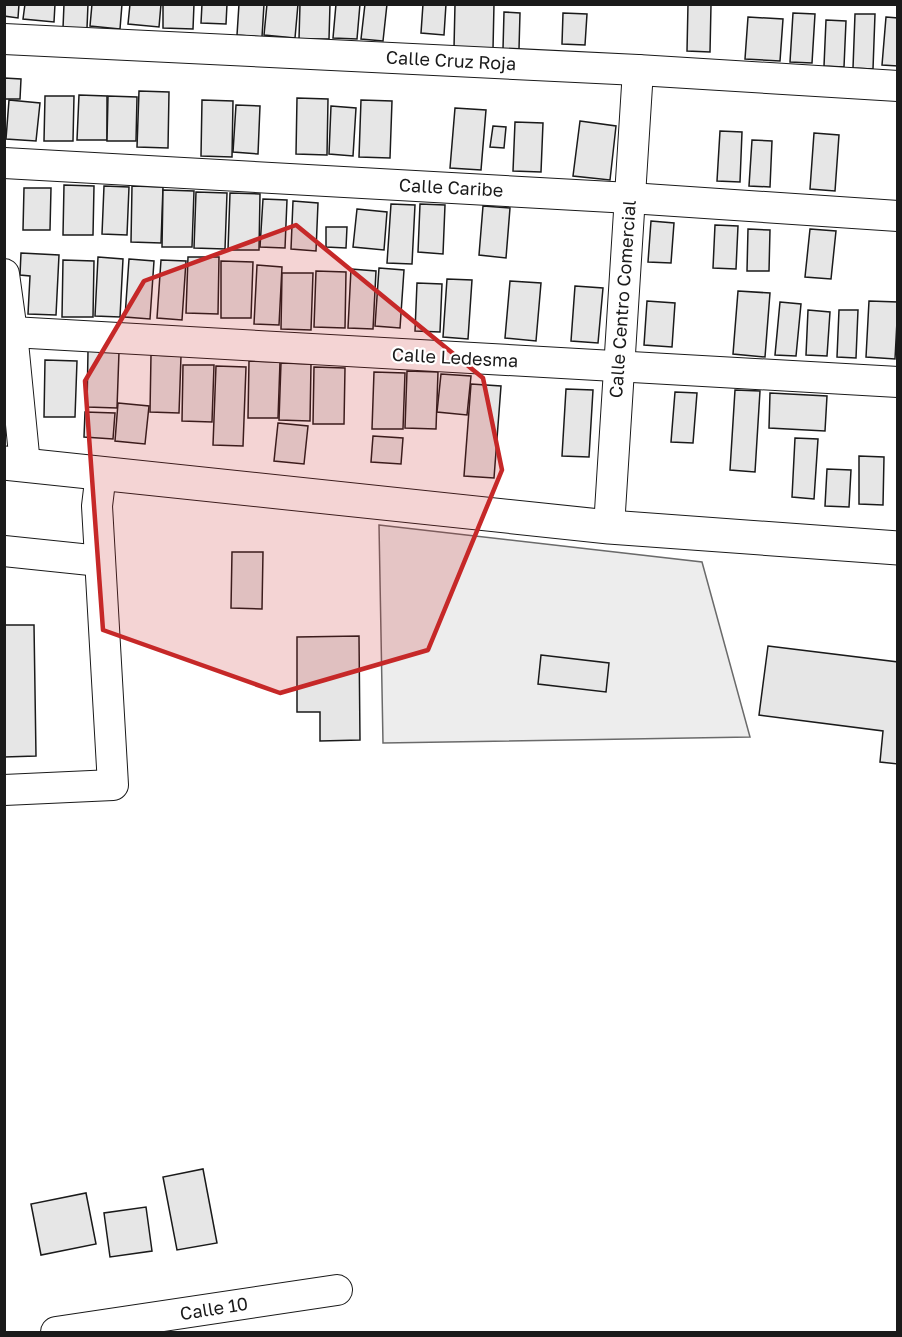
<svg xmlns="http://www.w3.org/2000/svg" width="902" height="1337" font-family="'Golos Text',sans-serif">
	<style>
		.parking { fill: #ededed; stroke: #6a6a6a; stroke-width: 1.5 }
		.building { fill: #e6e6e6; stroke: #1a1a1a; stroke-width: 1.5 }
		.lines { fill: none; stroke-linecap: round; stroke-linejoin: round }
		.minor-casing { stroke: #1a1a1a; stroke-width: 32 }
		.major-casing { stroke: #1a1a1a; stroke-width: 35 }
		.minor { stroke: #fff; stroke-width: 30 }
		.major { stroke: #fff; stroke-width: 33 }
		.marked { fill: #c62828; fill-opacity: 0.2; stroke: #c62828; stroke-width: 4.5; stroke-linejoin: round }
		.labels { text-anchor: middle; stroke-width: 4.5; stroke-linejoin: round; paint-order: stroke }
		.street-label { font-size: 18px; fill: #1a1a1a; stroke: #fff }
	</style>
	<rect width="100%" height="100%" fill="#fff"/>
	<!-- parking -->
	<path class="parking" d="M379,525L702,562L750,737L383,743Z"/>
	<!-- building -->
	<g class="building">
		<path d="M4,4H19L18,18L4,16Z"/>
		<path d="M25,4H55L54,22L23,19Z"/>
		<path d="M64,4H88L87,28H63Z"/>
		<path d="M92,4H122L120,29L90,26Z"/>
		<path d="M130,4H161L159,27L128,24Z"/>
		<path d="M163,4H194L193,29L163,28Z"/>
		<path d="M202,4H227L226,24L201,23Z"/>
		<path d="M239,4H264L262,37L237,35Z"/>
		<path d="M267,4H298L295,38L264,35Z"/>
		<path d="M300,4H330L329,39H299Z"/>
		<path d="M336,4H360L357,39L333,38Z"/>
		<path d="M365,4H387L383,41L361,39Z"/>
		<path d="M423,4H446L444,35L421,33Z"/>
		<path d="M455,4H494L493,49L454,48Z"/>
		<path d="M688,4L711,5L710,52L687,51Z"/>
		<path d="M504,12L520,13L519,49H503Z"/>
		<path d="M563,13L587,14L585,45L562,44Z"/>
		<path d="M793,13L815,14L812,63L790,62Z"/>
		<path d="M855,14H875L873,69L853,68Z"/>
		<path d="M748,17L783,19L780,61L745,59Z"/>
		<path d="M886,17L898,18V66L882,65Z"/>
		<path d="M826,20L846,21L844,67L824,66Z"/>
		<path d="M4,78L21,79L20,99H4Z"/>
		<path d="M139,91L169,92L168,148L137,147Z"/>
		<path d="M79,95L107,96V140H77Z"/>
		<path d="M45,96H74L73,141H44Z"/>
		<path d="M108,96L137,97L136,141H107Z"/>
		<path d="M297,98L328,99L327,155L296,154Z"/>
		<path d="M9,100L40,103L36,141L6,139Z"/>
		<path d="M202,100L233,101L232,157L201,156Z"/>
		<path d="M361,100L392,101L390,158L359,157Z"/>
		<path d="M236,105L260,106L258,154L233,152Z"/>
		<path d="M331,106L356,108L353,156L329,154Z"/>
		<path d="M455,108L486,110L481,170L450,168Z"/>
		<path d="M580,121L616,126L610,180L573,176Z"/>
		<path d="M515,122L543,123L541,172L513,171Z"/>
		<path d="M493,126L506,127L504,148L490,147Z"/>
		<path d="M720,131L742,132L740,182L717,181Z"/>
		<path d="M814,133L839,135L835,191L810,189Z"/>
		<path d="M752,140L772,141L770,187L749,186Z"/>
		<path d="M64,185L94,186L93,235H63Z"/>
		<path d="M104,186L129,187L127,235L102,234Z"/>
		<path d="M132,186L163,187L161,243L131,242Z"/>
		<path d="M24,188H51L50,230H23Z"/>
		<path d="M163,190L194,191L192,247H162Z"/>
		<path d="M196,192L227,193L225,249L194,248Z"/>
		<path d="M230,193L260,194L259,250H228Z"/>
		<path d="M263,199L287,200L285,248L260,247Z"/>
		<path d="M293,201L318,203L316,251L291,249Z"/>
		<path d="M391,204L415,205L412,264L387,263Z"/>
		<path d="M420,204L445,205L443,254L418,252Z"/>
		<path d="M483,206L510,208L506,258L479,255Z"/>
		<path d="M357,209L387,212L384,250L353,247Z"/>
		<path d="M651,221L674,223L671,263L648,262Z"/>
		<path d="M715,225L738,226L736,269L713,268Z"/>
		<path d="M326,227H347L346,248L326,247Z"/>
		<path d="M748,229L770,230L769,271H747Z"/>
		<path d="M810,229L836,231L831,279L805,277Z"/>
		<path d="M21,253L59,255L56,315L28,314L30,276L20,275Z"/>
		<path d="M98,257L123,259L120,317L95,316Z"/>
		<path d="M188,257H219L218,314L186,313Z"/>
		<path d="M129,259L154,261L150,319L125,317Z"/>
		<path d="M63,260L94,261L93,317H62Z"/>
		<path d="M161,260L186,261L182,320L157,318Z"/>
		<path d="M221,261L253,262L251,318H221Z"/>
		<path d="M257,265L282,267L279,325L254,324Z"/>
		<path d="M379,268L404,270L400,328L375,326Z"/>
		<path d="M351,269L376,271L373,329L348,328Z"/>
		<path d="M316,271L346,272L345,328L314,327Z"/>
		<path d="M282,273H313L311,330L281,329Z"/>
		<path d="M447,279L472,280L468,339L443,337Z"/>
		<path d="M510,281L541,283L536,341L505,338Z"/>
		<path d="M417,283L442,284L440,332L415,331Z"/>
		<path d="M575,286L603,288L598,343L571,341Z"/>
		<path d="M738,291L770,293L765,357L733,354Z"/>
		<path d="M647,301L675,303L672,347L644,345Z"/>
		<path d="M869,301L898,302L895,359L866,357Z"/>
		<path d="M780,302L801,304L796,356L775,355Z"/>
		<path d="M808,310L830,312L827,356L806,355Z"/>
		<path d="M839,310H858L856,358L837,357Z"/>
		<path d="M88,351L119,352L117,408L87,407Z"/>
		<path d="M151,355L181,356L179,413L150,412Z"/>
		<path d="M45,360L77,361L75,417H44Z"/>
		<path d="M249,361L280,362L278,418H248Z"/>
		<path d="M281,363L311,364L310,421L279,420Z"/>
		<path d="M183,365H214L212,422L182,421Z"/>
		<path d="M216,366L246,367L243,446L213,445Z"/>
		<path d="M314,367L345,368L344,424H313Z"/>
		<path d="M407,371L438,372L436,429L405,428Z"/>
		<path d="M374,372L405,373L403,429H372Z"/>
		<path d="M441,374L471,376L467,415L437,412Z"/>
		<path d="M471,384L501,386L494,478L464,476Z"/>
		<path d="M566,389L593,390L589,457L562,456Z"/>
		<path d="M735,390L760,391L755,472L730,470Z"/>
		<path d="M675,392L697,393L693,443L671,442Z"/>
		<path d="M770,393L827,396L825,431L769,428Z"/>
		<path d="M118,403L149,406L145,444L115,441Z"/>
		<path d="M85,412L115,413L113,439L84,437Z"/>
		<path d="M278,423L308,426L304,464L274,461Z"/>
		<path d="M373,436L403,438L401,464L371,462Z"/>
		<path d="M795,438L818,439L814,499L792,497Z"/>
		<path d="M859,456L884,457L883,505L859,504Z"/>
		<path d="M827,469L851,470L849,507L825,506Z"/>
		<path d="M232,552H263L262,609L231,608Z"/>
		<path d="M4,625H34L36,756L4,757Z"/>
		<path d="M359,636L360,740L320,741V712H297V637Z"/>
		<path d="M768,646L898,662V764L880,762L883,731L759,715Z"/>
		<path d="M541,655L609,663L606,692L538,684Z"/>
		<path d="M203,1169L217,1243L177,1250L163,1177Z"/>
		<path d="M86,1193L96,1244L41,1255L31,1204Z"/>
		<path d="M146,1207L152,1251L110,1257L104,1213Z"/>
	</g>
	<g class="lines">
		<!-- minor casing -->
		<g class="minor-casing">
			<g id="minor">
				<path d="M4,39L638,70L898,86"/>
				<path d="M4,163L630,198L898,216"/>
				<path d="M4,274L12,332L25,465"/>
				<path d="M12,332L898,382"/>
				<path d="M609,527L638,70"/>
				<path d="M4,551L100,561"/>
				<path d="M4,790L113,785L97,506L101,473"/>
				<path d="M56,1332L337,1290"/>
			</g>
		</g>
		<!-- major casing -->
		<g class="major-casing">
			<path id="major" d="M4,463L609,527L898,548"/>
		</g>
		<!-- minor -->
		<use href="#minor" class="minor"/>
		<!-- major -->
		<use href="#major" class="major"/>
	</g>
	<!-- marked area -->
	<path class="marked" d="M296,225L483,378L502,470L428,650L280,693L103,630L85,381L144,281Z"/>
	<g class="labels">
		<!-- street labels -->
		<g class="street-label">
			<text transform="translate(451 61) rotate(3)" y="6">Calle Cruz Roja</text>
			<text transform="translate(451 188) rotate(3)" y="6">Calle Caribe</text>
			<text transform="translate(623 299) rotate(-86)" y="6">Calle Centro Comercial</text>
			<text transform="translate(455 358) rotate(3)" y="6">Calle Ledesma</text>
			<text transform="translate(214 1309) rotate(-9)" y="6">Calle 10</text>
		</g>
	</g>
	<!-- border -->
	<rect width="902" height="1337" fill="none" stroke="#1a1a1a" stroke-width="12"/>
</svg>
